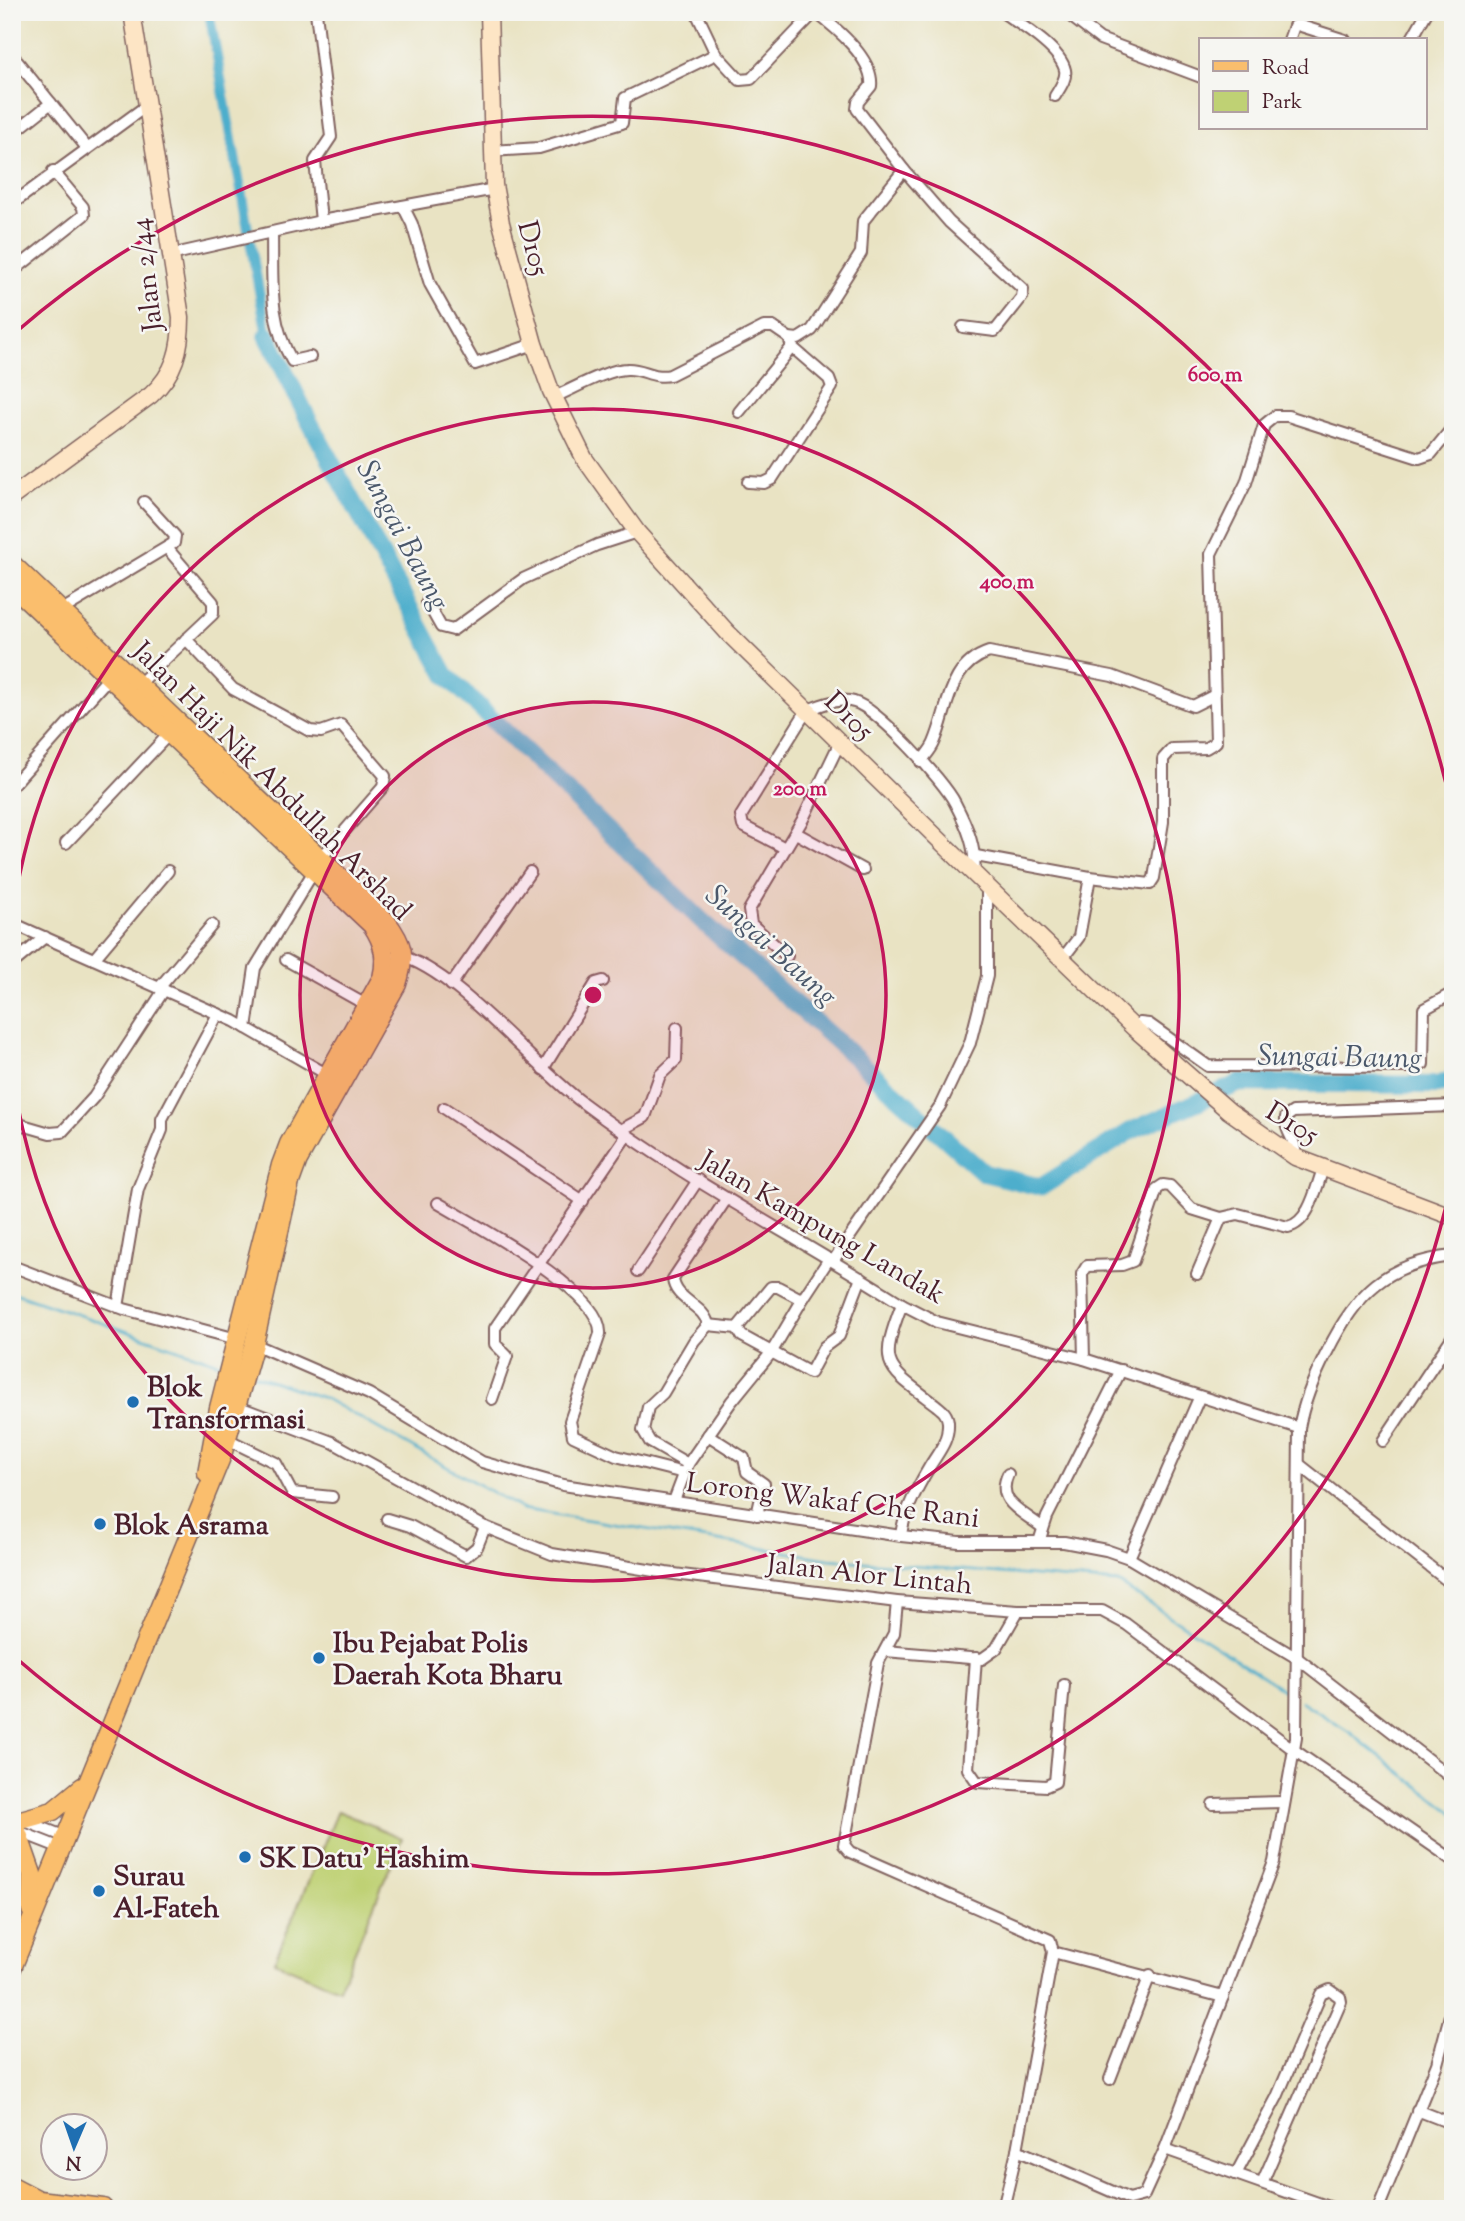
<svg xmlns="http://www.w3.org/2000/svg" width="1465" height="2221" font-family="'Sorts Mill Goudy',serif">
	<style>
		.green { fill: #bfd174; stroke: #847850; stroke-width: 2 }
		.lines { fill: none; stroke-linecap: round; stroke-linejoin: round }
		.stream { stroke: #4daecc; stroke-width: 2.5 }
		.canal { stroke: #4daecc; stroke-width: 10 }
		.river { stroke: #4daecc; stroke-width: 18 }
		.street-casing { stroke: #826460; stroke-width: 14 }
		.secondary-casing { stroke: #826460; stroke-width: 19 }
		.primary-casing { stroke: #826460; stroke-width: 21 }
		.street { stroke: #fff; stroke-width: 10 }
		.secondary { stroke: #fde5c5; stroke-width: 16 }
		.primary { stroke: #fabe6d; stroke-width: 18 }
		.ring { fill: none; stroke: #c2185b; stroke-width: 3.5 }
		.poi-dot { fill: #1f6fb2; stroke: #f6f6f2; stroke-width: 2.5 }
		.labels { text-anchor: middle; stroke-width: 5; stroke-linejoin: round; paint-order: stroke }
		.street-label { font-size: 28px; fill: #4a1f2b; stroke: #f6f6f2 }
		.poi-label { font-size: 28px; font-weight: bold; fill: #4a1f2b; stroke: #f6f6f2; text-anchor: start }
		.water-label { font-size: 30px; font-style: italic; fill: #4b586b; stroke: #f6f6f2 }
		.centre { fill: #c2185b; stroke: #f6f6f2; stroke-width: 3.5 }
		.ring-label { font-size: 21px; text-anchor: middle; font-weight: bold; fill: #c2185b; stroke: #f6f6f2; stroke-width: 5; stroke-linejoin: round; paint-order: stroke }
	</style>
	<rect width="100%" height="100%" fill="#f6f6f2"/>
	<filter id="ink" filterUnits="userSpaceOnUse"><feTurbulence type="fractalNoise" baseFrequency=".0143" numOctaves="2"/><feDisplacementMap in="SourceGraphic" scale="14" xChannelSelector="R" yChannelSelector="G"/><feConvolveMatrix kernelMatrix="1 2 1 2 8 2 1 2 1" color-interpolation-filters="sRGB"/></filter>
	<filter id="wash" filterUnits="userSpaceOnUse"><feTurbulence type="fractalNoise" baseFrequency=".00686" numOctaves="4" result="noise"/><feDisplacementMap in="SourceGraphic" scale="28" xChannelSelector="R" yChannelSelector="G"/><feGaussianBlur stdDeviation="1.57" result="paint"/><feColorMatrix in="noise" values="0 0 0 0 0 0 0 0 0 0 0 0 0 0 0 0 0 1.4 0 .05"/><feComposite in="paint" operator="in"/></filter>
	<g filter="url(#wash)">
		<rect width="100%" height="100%" fill="#e9e3c3"/>
		<!-- green -->
		<path class="green" d="M338,1811L402,1838L339,1989L274,1962Z"/>
		<g class="lines">
			<!-- stream -->
			<g class="stream">
				<path d="M12,1292L225,1365"/>
				<path d="M254,1375L324,1398L522,1509L829,1559L1118,1583L1293,1696"/>
				<path d="M1301,1701L1349,1732L1453,1813"/>
			</g>
			<!-- canal -->
			<path class="canal" d="M209,12L267,335"/>
			<!-- river -->
			<path class="river" d="M267,335L308,419L446,675L702,921L984,1173L1041,1187L1131,1131L1240,1083L1438,1085L1453,1079"/>
		</g>
	</g>
	<g filter="url(#ink)">
		<g class="lines">
			<!-- street casing -->
			<g class="street-casing">
				<g id="street">
					<path d="M316,12L331,137L315,161L321,221"/>
					<path d="M696,12L716,54"/>
					<path d="M1002,12C1019,24 1060,48 1065,70C1067,79 1059,89 1055,96"/>
					<path d="M1065,12L1100,39L1201,77"/>
					<path d="M1289,40L1294,26L1298,25L1345,40"/>
					<path d="M1411,40L1427,12"/>
					<path d="M12,55L87,148"/>
					<path d="M12,134L51,103"/>
					<path d="M492,151L539,148L622,123L625,98L716,54L740,80L751,79L815,12"/>
					<path d="M904,170L949,222L1023,289L1022,297L995,331L963,327"/>
					<path d="M12,204L149,104"/>
					<path d="M403,206L412,224L430,284L475,364L534,344"/>
					<path d="M272,233C273,280 268,320 292,361L310,357"/>
					<path d="M170,255L321,221L495,189"/>
					<path d="M12,272L84,215L83,207L53,171"/>
					<path d="M554,397C573,389 608,369 627,369C643,368 653,379 670,375L764,327H773L789,338L798,339L812,330L861,253L863,221L904,170L857,109L858,102L871,86C874,59 835,27 815,12"/>
					<path d="M739,412L792,347"/>
					<path d="M748,482L764,483L772,479L832,387L829,379L792,347L789,338"/>
					<path d="M427,602L441,627L453,630L523,579L597,545L637,532"/>
					<path d="M62,610L174,543L175,536L144,502"/>
					<path d="M186,639L233,689L310,731L321,732L341,725L385,776L383,787L321,858"/>
					<path d="M139,684L213,614V602L167,548"/>
					<path d="M921,762C925,756 931,750 934,743C949,709 947,666 989,652L1112,676L1193,706L1213,696"/>
					<path d="M12,786L111,675"/>
					<path d="M796,833L863,870"/>
					<path d="M66,843L169,734"/>
					<path d="M785,848L743,826L741,816L807,710C822,705 839,697 854,702C877,708 944,781 955,803C967,826 977,849 974,874"/>
					<path d="M976,856L1090,877L1150,884L1154,878L1163,822V759L1172,749L1206,748L1216,742L1211,554L1246,483L1264,425L1275,416H1288L1419,458L1431,454L1453,427"/>
					<path d="M12,923L234,1021L328,1075"/>
					<path d="M398,955C459,972 529,1063 583,1103C683,1179 796,1236 902,1304L937,1322L1084,1359L1299,1428"/>
					<path d="M787,956L751,924L749,910L803,819L840,742"/>
					<path d="M1063,958L1079,937L1090,877"/>
					<path d="M94,959L168,871"/>
					<path d="M286,960L368,1006"/>
					<path d="M12,964L45,937"/>
					<path d="M451,985L530,872"/>
					<path d="M159,988L212,925"/>
					<path d="M246,1028L255,968L314,871"/>
					<path d="M1134,1028L1140,1023L1149,1024L1208,1066L1417,1067L1423,1064L1424,1009L1453,993"/>
					<path d="M543,1069L596,983L603,981"/>
					<path d="M444,1108L583,1201"/>
					<path d="M12,1122L50,1133L62,1132L94,1097L164,990"/>
					<path d="M621,1130L645,1117L660,1075L676,1060L677,1028"/>
					<path d="M1295,1157C1298,1141 1284,1132 1286,1117L1293,1112L1453,1106"/>
					<path d="M438,1203C473,1224 604,1292 600,1334L570,1421L573,1436L616,1456L684,1473"/>
					<path d="M833,1261L940,1106L970,1043L987,976V886"/>
					<path d="M12,1266L124,1309L237,1339"/>
					<path d="M638,1271L698,1180"/>
					<path d="M1197,1274L1221,1218L1238,1214L1288,1227C1310,1222 1316,1187 1323,1169"/>
					<path d="M118,1307L138,1189L162,1130V1119L218,1014"/>
					<path d="M708,1325L737,1328L742,1336L810,1373L824,1347L839,1336L861,1278"/>
					<path d="M737,1328L771,1287H778L799,1298L804,1297L829,1259"/>
					<path d="M254,1344L369,1394L482,1462L563,1485L901,1536L959,1542H1064L1106,1550L1129,1558L1297,1658L1453,1779"/>
					<path d="M1084,1359L1082,1274L1087,1266L1122,1265L1133,1261L1157,1189L1163,1185L1170,1186L1192,1209L1221,1218"/>
					<path d="M492,1399L507,1356L495,1344V1328L627,1135"/>
					<path d="M239,1407L332,1442L485,1527L552,1554L666,1573L897,1602L1018,1611H1102L1126,1624L1294,1750L1453,1860"/>
					<path d="M708,1435L744,1458L747,1472L764,1484L757,1515"/>
					<path d="M227,1439L276,1463L292,1493L332,1497"/>
					<path d="M1383,1441L1453,1336"/>
					<path d="M688,1464L731,1402L771,1353L804,1297"/>
					<path d="M1300,1465L1453,1585"/>
					<path d="M1008,1474C995,1502 1022,1511 1043,1528"/>
					<path d="M674,1501L688,1464L650,1442L643,1430L648,1407L663,1393L694,1341L708,1325C705,1305 675,1301 673,1279L727,1198"/>
					<path d="M387,1519L410,1526L466,1556L477,1547L485,1527"/>
					<path d="M901,1536C903,1513 918,1486 930,1466C939,1451 949,1441 948,1422C947,1413 942,1410 936,1405C885,1366 878,1367 902,1304"/>
					<path d="M1039,1542L1047,1517L1121,1370"/>
					<path d="M1129,1558L1199,1398"/>
					<path d="M897,1602L894,1633L878,1663L844,1845L850,1852L1050,1940L1053,1952L1017,2150L1003,2209"/>
					<path d="M885,1651L982,1659L996,1649L1018,1611"/>
					<path d="M976,1658L968,1769L977,1782L1046,1786L1055,1782L1064,1685"/>
					<path d="M1213,1804L1284,1802"/>
					<path d="M12,1816L66,1837"/>
					<path d="M15,1830L61,1848"/>
					<path d="M1053,1952L1223,1997"/>
					<path d="M1110,2079L1150,1975"/>
					<path d="M1417,2110L1453,2124"/>
					<path d="M1165,2149L1274,1862L1296,1738L1299,1428C1304,1400 1314,1377 1327,1352C1356,1293 1386,1263 1453,1256"/>
					<path d="M1017,2150L1129,2199L1144,2195L1165,2149L1335,2209"/>
					<path d="M1236,2174L1277,2097L1321,1994L1330,1990L1340,1997L1341,2002L1262,2183"/>
					<path d="M1378,2209L1437,2064L1453,2004"/>
					<path d="M1452,2209L1453,2206"/>
				</g>
			</g>
			<!-- secondary casing -->
			<g class="secondary-casing">
				<g id="secondary">
					<path d="M489,12L494,185L501,223L534,344L551,391L584,458L637,532L728,633L968,868L1134,1028L1229,1111L1295,1157L1453,1217"/>
					<path d="M12,497L151,395C175,373 181,349 181,317L132,12"/>
				</g>
			</g>
			<!-- primary casing -->
			<g class="primary-casing">
				<g id="primary">
					<path d="M12,564L386,921C404,945 406,955 397,984L298,1160L290,1182L254,1344L222,1455L12,1968"/>
					<path d="M12,585L372,925C384,943 387,957 382,978L289,1144L281,1165L219,1408L207,1473"/>
					<path d="M21,1820L53,1811L82,1787"/>
					<path d="M17,1831L32,1874L31,1910"/>
					<path d="M12,2186L39,2200L103,2208"/>
					<path d="M12,2208H47"/>
				</g>
			</g>
			<!-- street -->
			<use href="#street" class="street"/>
			<!-- secondary -->
			<use href="#secondary" class="secondary"/>
			<!-- primary -->
			<use href="#primary" class="primary"/>
		</g>
	</g>
	<!-- distance rings -->
	<circle cx="593" cy="995" r="293" fill="#c2185b" fill-opacity=".12"/>
	<g class="ring">
		<circle cx="593" cy="995" r="293"/>
		<path d="M13 913A586 586 0 1 1 13 1077"/>
		<path d="M1451 1185A879 879 0 0 1 16 1658M16 332A879 879 0 0 1 1451 805"/>
	</g>
	<!-- markers -->
	<g class="poi-dot">
		<circle cx="133" cy="1402" r="7"/>
		<circle cx="100" cy="1524" r="7"/>
		<circle cx="319" cy="1658" r="7"/>
		<circle cx="245" cy="1857" r="7"/>
		<circle cx="99" cy="1891" r="7"/>
	</g>
	<g class="labels">
		<!-- street labels -->
		<g class="street-label">
			<text transform="translate(535 248) rotate(75)" y="10">D105</text>
			<text transform="translate(145 275) rotate(-97)" y="10">Jalan 2/44</text>
			<text transform="translate(850 715) rotate(44)" y="10">D105</text>
			<text transform="translate(273 780) rotate(45)" y="10">Jalan Haji Nik Abdullah Arshad</text>
			<text transform="translate(1293 1122) rotate(31)" y="10">D105</text>
			<text transform="translate(823 1226) rotate(30)" y="10">Jalan Kampung Landak</text>
			<text transform="translate(833 1499) rotate(7)" y="10">Lorong Wakaf Che Rani</text>
			<text transform="translate(870 1573) rotate(6)" y="10">Jalan Alor Lintah</text>
		</g>
		<!-- poi labels -->
		<g class="poi-label">
			<text x="147" y="1396">Blok<tspan x="147" dy="32">Transformasi</tspan></text>
			<text x="114" y="1534">Blok Asrama</text>
			<text x="333" y="1652">Ibu Pejabat Polis<tspan x="333" dy="32">Daerah Kota Bharu</tspan></text>
			<text x="259" y="1867">SK Datu' Hashim</text>
			<text x="113" y="1885">Surau<tspan x="113" dy="32">Al-Fateh</tspan></text>
		</g>
		<!-- water labels -->
		<g class="water-label">
			<text transform="translate(404 535) rotate(62)" y="10">Sungai Baung</text>
			<text transform="translate(772 945) rotate(42)" y="10">Sungai Baung</text>
			<text transform="translate(1340 1056) rotate(1)" y="10">Sungai Baung</text>
		</g>
	</g>
	<circle cx="593" cy="995" r="10" class="centre"/>
	<g class="ring-label">
		<text x="1215" y="381">600 m</text>
		<text x="1007" y="588">400 m</text>
		<text x="800" y="795">200 m</text>
	</g>
	<!-- margin -->
	<rect width="1465" height="2221" fill="none" stroke="#f6f6f2" stroke-width="42"/>
	<!-- legend -->
	<rect x="1199" y="38" width="228" height="91" fill="#f6f6f2" stroke="#b1a0a2" stroke-width="2"/>
	<rect x="1213" y="61" width="35" height="10" fill="#fabe6d" stroke="#b1a0a2" stroke-width="2"/>
	<text x="1262" y="74" font-size="21" fill="#4a1f2b">Road</text>
	<rect x="1213" y="91" width="35" height="21" fill="#bfd174" stroke="#b1a0a2" stroke-width="2"/>
	<text x="1262" y="108" font-size="21" fill="#4a1f2b">Park</text>
	<!-- north arrow -->
	<g transform="translate(74 2147) rotate(182)"><circle r="33" fill="#f6f6f2" stroke="#b1a0a2" stroke-width="2"/>
	<path d="M0-5L12 26L0 18L-12 26Z" fill="#1f6fb2"/>
	<text y="-10" font-size="19" font-weight="bold" text-anchor="middle" fill="#4a1f2b">N</text>
	</g>
</svg>
